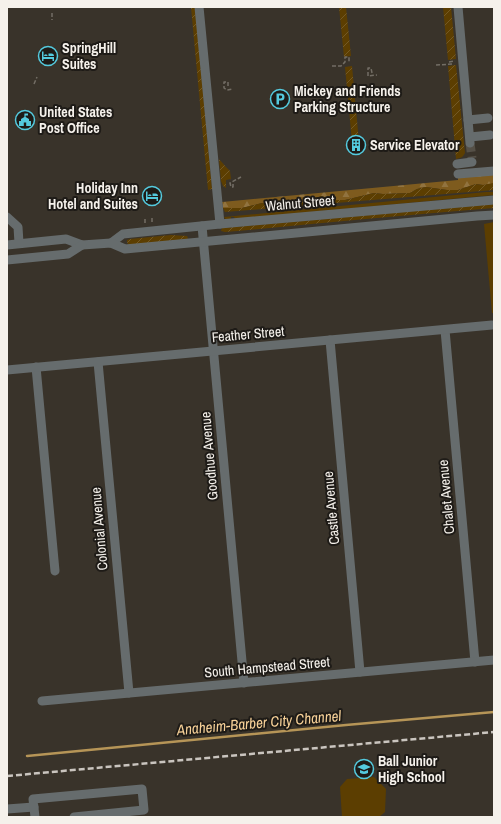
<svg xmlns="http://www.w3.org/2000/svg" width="501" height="824" font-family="'Archivo Narrow',sans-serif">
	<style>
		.grass { fill: #5c3e01 }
		.forest { fill: url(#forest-firs) }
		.garden { fill: url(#garden-furrows) }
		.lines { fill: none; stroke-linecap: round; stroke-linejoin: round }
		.stream { stroke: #b69557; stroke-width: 2.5 }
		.minor-tunnel { stroke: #555047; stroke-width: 9; stroke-dasharray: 9 4.5; stroke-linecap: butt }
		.path { stroke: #736e65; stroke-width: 1.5; stroke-dasharray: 4 2; stroke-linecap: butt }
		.minor { stroke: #666c6d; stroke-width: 9 }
		.rail { stroke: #cac5bf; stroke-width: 2.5; stroke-dasharray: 6 3; stroke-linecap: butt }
		.labels { text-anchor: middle; stroke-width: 4; stroke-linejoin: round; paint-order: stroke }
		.poi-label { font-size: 14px; font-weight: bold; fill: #f5f1eb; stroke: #1e1b17; text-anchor: start }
		.street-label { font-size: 14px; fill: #f5f1eb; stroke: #1e1b17 }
		.water-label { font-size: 15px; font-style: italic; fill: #f7d198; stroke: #1e1b17 }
	</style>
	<defs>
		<pattern id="forest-firs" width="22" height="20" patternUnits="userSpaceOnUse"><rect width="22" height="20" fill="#7e5b1e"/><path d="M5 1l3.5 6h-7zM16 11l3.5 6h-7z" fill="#91733f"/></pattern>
		<pattern id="garden-furrows" width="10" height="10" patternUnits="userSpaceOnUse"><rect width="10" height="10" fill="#5c3e01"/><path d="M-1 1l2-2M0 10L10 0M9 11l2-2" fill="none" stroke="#745a26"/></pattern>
	</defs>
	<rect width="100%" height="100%" fill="#39332a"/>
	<!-- grass -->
	<g class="grass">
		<path d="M486,192H494V195L235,219L234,217H231V219L226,220L224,217Z"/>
		<path d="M494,222V313H492L484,224Z"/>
		<path d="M374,777L386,789L385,812L379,817H342L340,787L347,779Z"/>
	</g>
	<!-- forest -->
	<path class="forest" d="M494,174V184L483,185L476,184L458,190H447L426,187L417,189L410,193L383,194L374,193L345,200H336L321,196L300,204L293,205L280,206L262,203L242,208H223L222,202L458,180V178Z"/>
	<!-- garden -->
	<g class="garden">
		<path d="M191,7H195L212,189L208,190Z"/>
		<path d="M339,7H346L351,56L344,57Z"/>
		<path d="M443,7H451L456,59L448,60Z"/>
		<path d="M456,65L465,153C463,157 461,158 456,159L448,66Z"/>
		<path d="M352,66L359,142H352L345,67Z"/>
		<path d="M219,159L226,167L230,171L231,179L226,180V188L223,186L221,181Z"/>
		<path d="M493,183L494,184V190L225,212L223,208H242L262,203L280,206L293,205L300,204L321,196L336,200H345L374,193L383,194L410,193L417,189L426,187L447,190H458L476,184L483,185Z"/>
		<path d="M494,204V208C404,215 315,224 225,232L221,231L222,228Z"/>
		<path d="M171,235L187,236L188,238L187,239L130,245L128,244L127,242V240L130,239Z"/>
	</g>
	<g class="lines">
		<!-- stream -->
		<path class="stream" d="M27,756L346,725L494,712"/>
		<!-- minor-tunnel -->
		<path class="minor-tunnel" d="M470,143L472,158"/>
		<!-- path -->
		<g class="path">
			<path d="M52,13V20"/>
			<path d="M449,62L455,61"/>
			<path d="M436,65L454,64"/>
			<path d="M332,66H341L345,62V57H349V62"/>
			<path d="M372,73L371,68H368V76L377,75"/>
			<path d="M34,84L37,77"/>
			<path d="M228,86V82H224V88L227,90L233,89"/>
			<path d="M233,184V187H231L230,183L241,177"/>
			<path d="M152,218V223"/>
			<path d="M145,219V223"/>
		</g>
		<!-- minor -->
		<g class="minor">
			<path d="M199,7L220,224"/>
			<path d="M458,7L470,143"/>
			<path d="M468,120L488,118"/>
			<path d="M470,137L490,135"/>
			<path d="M457,164L472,162"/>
			<path d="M458,174L494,171"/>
			<path d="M7,217L18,227L19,243"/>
			<path d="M202,226L244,683"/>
			<path d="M111,243L123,234L220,224L494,200"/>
			<path d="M7,245L66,239L82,245L111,243L125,249L477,216L494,215"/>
			<path d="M7,260L68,254L82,245"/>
			<path d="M445,330L475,662"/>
			<path d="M330,340L360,672"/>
			<path d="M98,362L129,693"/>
			<path d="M36,367L55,571"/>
			<path d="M7,370L492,325"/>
			<path d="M42,701L494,660"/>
			<path d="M7,809L34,807"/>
			<path d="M35,817L33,799L142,789L144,810L74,817"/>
		</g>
		<!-- rail -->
		<path class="rail" d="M7,776L494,732"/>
	</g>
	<!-- icons -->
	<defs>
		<g id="hotel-ring" transform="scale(1)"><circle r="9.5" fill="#1e1b17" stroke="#54cade" stroke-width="1.5"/><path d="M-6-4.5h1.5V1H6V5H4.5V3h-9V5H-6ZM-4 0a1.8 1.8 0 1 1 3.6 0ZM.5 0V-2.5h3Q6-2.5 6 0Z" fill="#54cade"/></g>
		<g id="parking-ring" transform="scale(1)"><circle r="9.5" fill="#1e1b17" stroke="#54cade" stroke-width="1.5"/><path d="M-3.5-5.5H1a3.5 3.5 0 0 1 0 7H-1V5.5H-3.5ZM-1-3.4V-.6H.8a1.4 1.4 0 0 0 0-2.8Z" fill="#54cade"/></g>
		<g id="civic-ring" transform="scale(1)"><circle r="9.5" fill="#1e1b17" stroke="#54cade" stroke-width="1.5"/><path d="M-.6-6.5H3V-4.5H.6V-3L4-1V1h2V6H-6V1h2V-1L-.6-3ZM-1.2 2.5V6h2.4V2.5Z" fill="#54cade"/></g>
		<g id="building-ring" transform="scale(1)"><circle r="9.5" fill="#1e1b17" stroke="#54cade" stroke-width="1.5"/><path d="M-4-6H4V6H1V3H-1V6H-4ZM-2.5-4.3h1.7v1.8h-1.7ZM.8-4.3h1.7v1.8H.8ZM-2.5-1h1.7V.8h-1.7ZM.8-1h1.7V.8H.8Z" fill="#54cade"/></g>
		<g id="school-ring" transform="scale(1)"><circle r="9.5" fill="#1e1b17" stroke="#54cade" stroke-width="1.5"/><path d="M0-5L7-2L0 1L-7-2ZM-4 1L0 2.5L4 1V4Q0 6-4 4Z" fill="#54cade"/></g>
	</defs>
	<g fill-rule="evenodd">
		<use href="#hotel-ring" x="48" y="56"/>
		<use href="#parking-ring" x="280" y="99"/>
		<use href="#civic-ring" x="25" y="120"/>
		<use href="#building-ring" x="356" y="145"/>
		<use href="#hotel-ring" x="152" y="196"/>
		<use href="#school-ring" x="364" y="769"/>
	</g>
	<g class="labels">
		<!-- poi labels -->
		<g class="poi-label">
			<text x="62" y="53">SpringHill<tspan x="62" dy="16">Suites</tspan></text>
			<text x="294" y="96">Mickey and Friends<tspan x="294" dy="16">Parking Structure</tspan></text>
			<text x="39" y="117">United States<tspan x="39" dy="16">Post Office</tspan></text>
			<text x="370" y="150">Service Elevator</text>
			<text x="138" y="193" text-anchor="end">Holiday Inn<tspan x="138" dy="16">Hotel and Suites</tspan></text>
			<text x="378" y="766">Ball Junior<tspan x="378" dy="16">High School</tspan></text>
		</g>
		<!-- street labels -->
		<g class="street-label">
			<text transform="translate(300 203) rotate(-5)" y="5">Walnut Street</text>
			<text transform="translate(248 334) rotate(-5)" y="5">Feather Street</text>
			<text transform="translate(209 456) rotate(-95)" y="5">Goodhue Avenue</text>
			<text transform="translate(446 497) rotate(-95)" y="5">Chalet Avenue</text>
			<text transform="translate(331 508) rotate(-95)" y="5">Castle Avenue</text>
			<text transform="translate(99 529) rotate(-95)" y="5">Colonial Avenue</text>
			<text transform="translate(267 667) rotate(-5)" y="5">South Hampstead Street</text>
		</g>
		<!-- water labels -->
		<g class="water-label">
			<text transform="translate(259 723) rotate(-5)" y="5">Anaheim-Barber City Channel</text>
		</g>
	</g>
	<!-- border -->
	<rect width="501" height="824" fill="none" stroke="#f5f1eb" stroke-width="16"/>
</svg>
